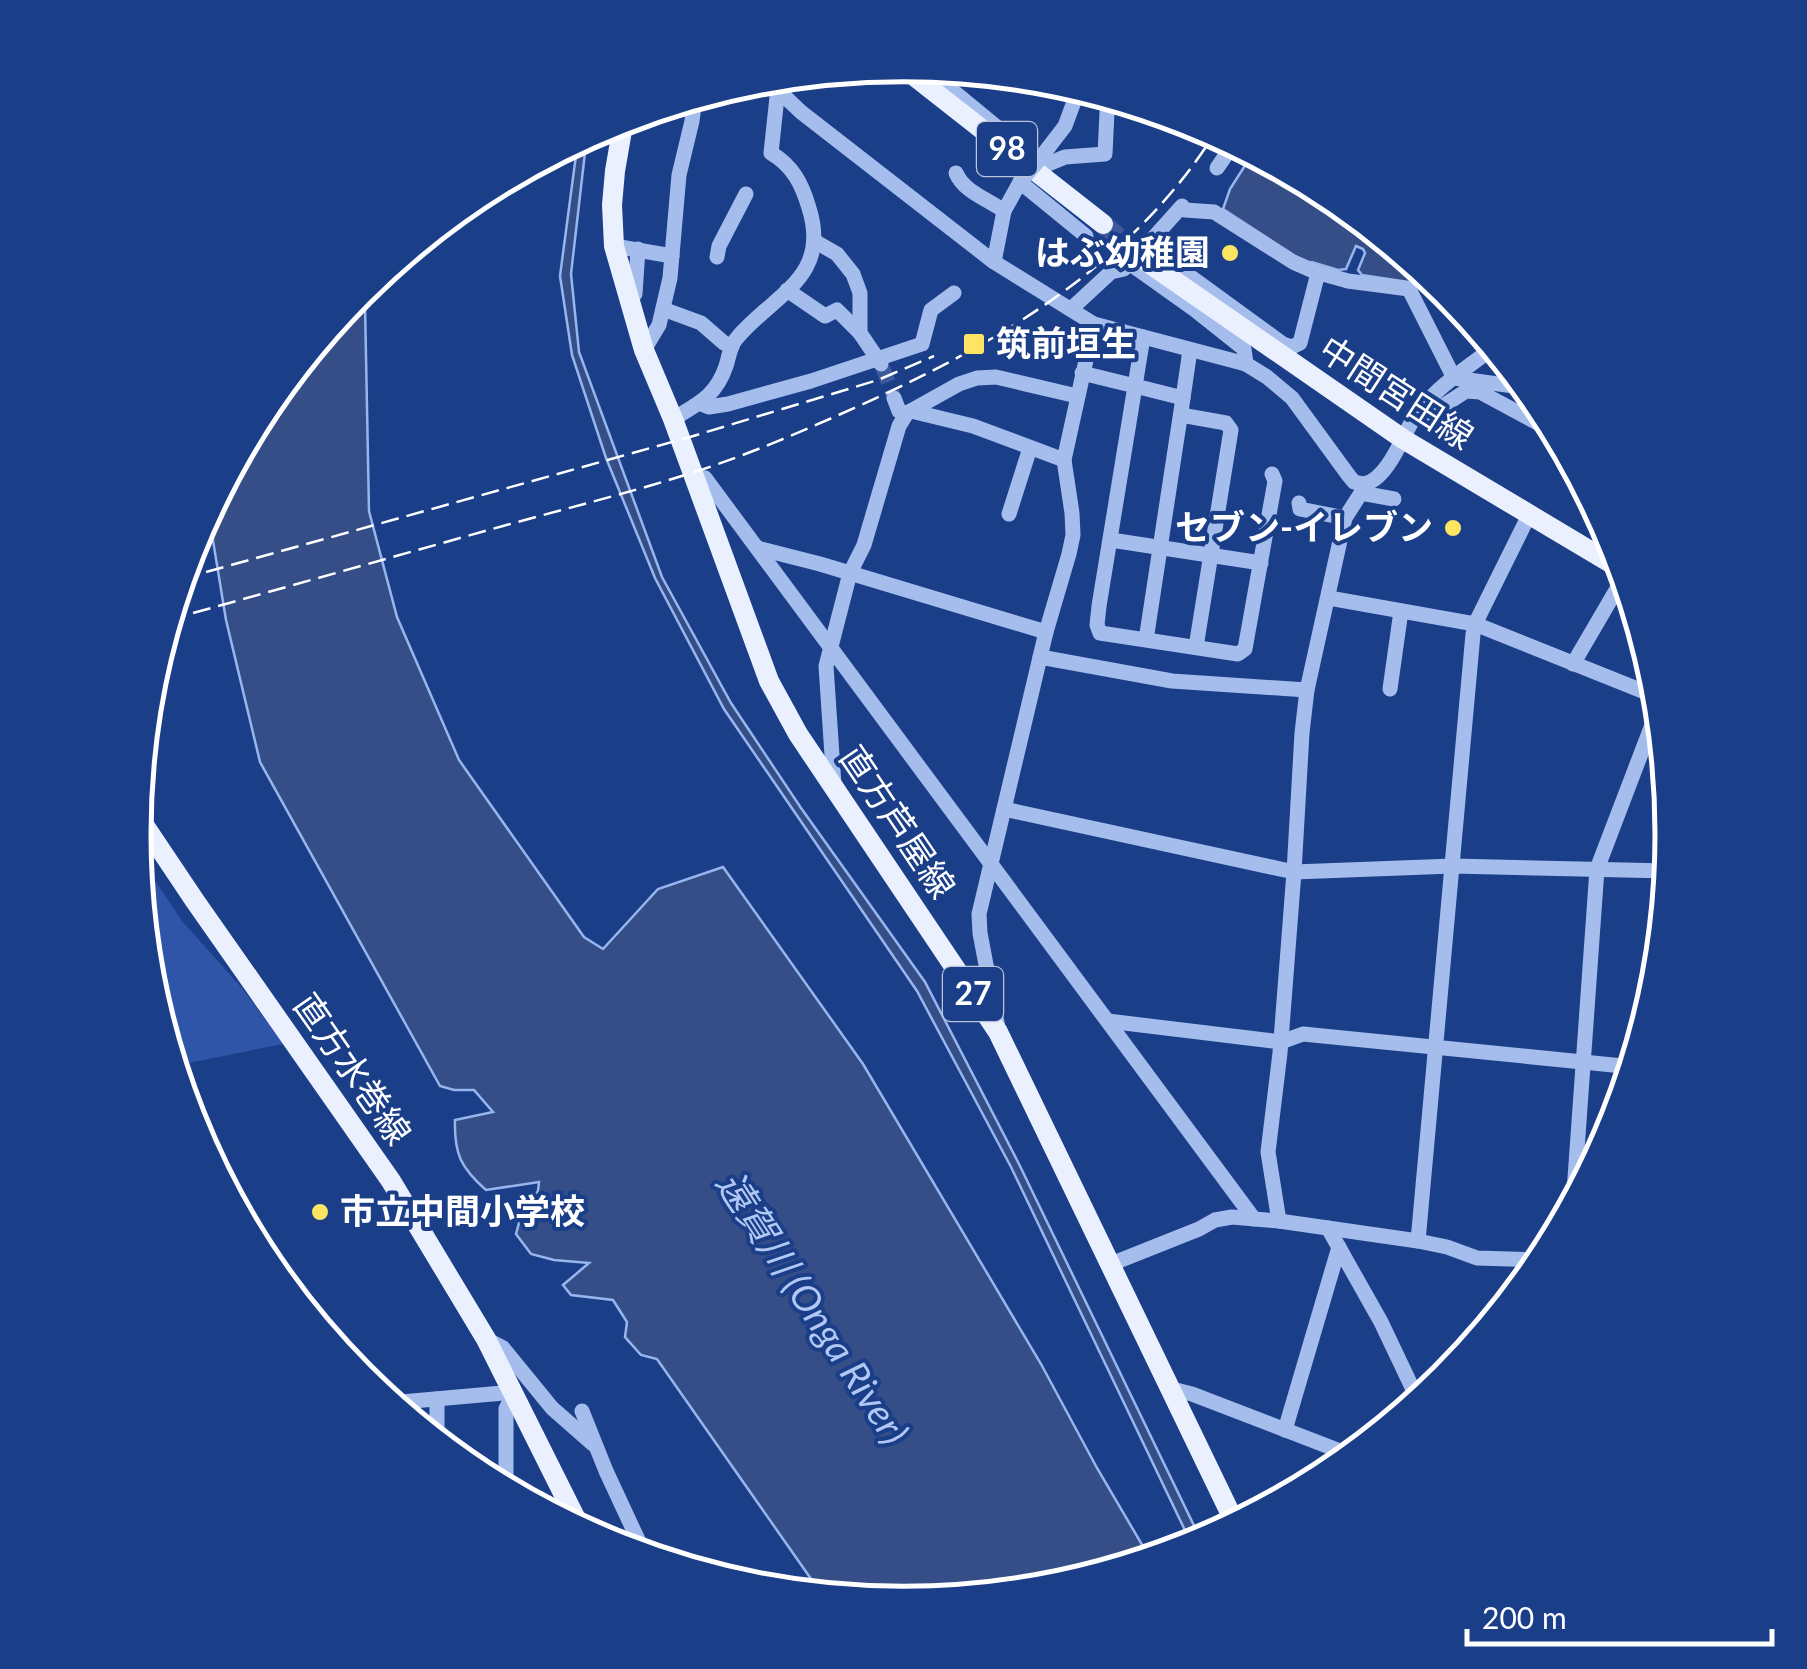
<svg xmlns="http://www.w3.org/2000/svg" width="1807" height="1669" font-family="Lato,'Noto Sans JP',sans-serif">
	<style>
		.green { fill: #2e55a7 }
		.water { fill: #354e87; stroke: #98b6ee; stroke-width: 2.5 }
		.lines { fill: none; stroke-linecap: round; stroke-linejoin: round }
		.minor-tunnel { stroke: #3d5b9b; stroke-width: 15; stroke-dasharray: 15 8; stroke-linecap: butt }
		.major-tunnel { stroke: #3d5b9b; stroke-width: 20; stroke-dasharray: 20 10; stroke-linecap: butt }
		.minor { stroke: #a5bdec; stroke-width: 15 }
		.major { stroke: #ebf0ff; stroke-width: 20 }
		.rail { stroke: #fff; stroke-width: 2.5; stroke-dasharray: 18 8; stroke-linecap: butt }
		.minor-bridge { stroke: #a5bdec; stroke-width: 15 }
		.poi-dot { fill: #fde462; stroke: #1b3e89; stroke-width: 4 }
		.labels { text-anchor: middle; stroke-width: 8; stroke-linejoin: round; paint-order: stroke }
		.shield { fill: #1b3e89; stroke: #bbc5dc; stroke-width: 2.5 }
		.shield-label { font-size: 32px; font-weight: bold; fill: #fff }
		.poi-label { font-size: 35px; font-weight: bold; fill: #fff; stroke: #1b3e89; text-anchor: end }
		.street-label { font-size: 35px; fill: #fff; stroke: #1b3e89 }
		.water-label { font-size: 38px; font-style: italic; fill: #b1c7f4; stroke: #1b3e89 }
		.rim { fill: none; stroke: #fff; stroke-width: 5 }
	</style>
	<rect width="100%" height="100%" fill="#1b3e89"/>
	<!-- green -->
	<path class="green" d="M136,852L182,921L242,988L283,1044L184,1064L177,1048H168L149,984Z"/>
	<!-- water -->
	<g class="water">
		<path d="M587,135L571,274L579,352L662,577L731,703L801,808L925,982L1019,1164L1200,1538L1202,1543L1193,1547L1011,1167L917,991L724,709L655,578L606,458L572,355L560,276L578,140Z"/>
		<path d="M1253,153L1331,195L1421,269L1415,283L1362,275L1358,270L1365,253L1363,249L1356,246L1346,269L1338,270L1312,262L1307,264L1223,209L1230,189Z"/>
		<path d="M372,280L365,304L369,511L397,617L459,760L584,937L603,949L658,889L723,867L863,1064L1041,1364L1097,1468L1151,1560L1053,1589L903,1604L823,1596L657,1359L641,1355L625,1337L627,1322L613,1300L571,1295L563,1285L589,1263L554,1260L531,1254L516,1234L522,1212L538,1191L539,1182L486,1190C461,1168 454,1154 455,1120L493,1112L474,1090H454L440,1086L260,762L226,620L209,516V510L264,407L360,290Z"/>
	</g>
	<g class="lines">
		<!-- minor-tunnel -->
		<path class="minor-tunnel" d="M883,368L894,398"/>
		<!-- major-tunnel -->
		<path class="major-tunnel" d="M1103,224L1140,257"/>
		<!-- minor -->
		<g class="minor">
			<path d="M924,67L1038,161L1048,164L1065,157L1105,154L1107,112"/>
			<path d="M773,78L781,93L801,112L994,262L1094,324L1246,364L1267,377L1292,398L1349,476L1354,482L1364,484"/>
			<path d="M1038,161L1065,126L1079,88"/>
			<path d="M1217,168L1234,143"/>
			<path d="M956,173C964,192 988,199 1004,211"/>
			<path d="M816,242L837,254L853,274L860,293V333L881,364"/>
			<path d="M614,246L672,256"/>
			<path d="M717,257L719,246L746,194"/>
			<path d="M994,262L1004,211L1020,182L1086,236"/>
			<path d="M1318,273L1300,343L1292,347L1283,344L1147,245L1182,206L1185,210L1214,212L1293,262L1316,272L1348,281L1409,289L1454,378"/>
			<path d="M787,290L825,316L837,310L860,333"/>
			<path d="M635,294L638,249"/>
			<path d="M663,309L701,323L724,343L732,346"/>
			<path d="M1071,309L1111,272L1124,269L1129,263L1195,310L1244,349L1246,364"/>
			<path d="M644,350L659,325L670,278L679,175L692,121L695,98"/>
			<path d="M1082,373L1135,386L1143,337"/>
			<path d="M1454,378L1528,388"/>
			<path d="M894,398L899,411L907,413"/>
			<path d="M1183,398L1190,350"/>
			<path d="M699,403L709,407L728,404L811,381L922,344L931,310L954,293"/>
			<path d="M911,411L973,426L1064,460"/>
			<path d="M1419,412L1429,415L1466,391L1480,392L1558,434"/>
			<path d="M1181,415L1226,423L1231,430L1196,647"/>
			<path d="M673,419C699,403 716,396 726,366C729,357 730,345 737,338C774,294 831,278 809,208C802,184 793,166 771,153L777,97L781,93"/>
			<path d="M694,476L705,478L1254,1219"/>
			<path d="M1361,493L1394,499"/>
			<path d="M1299,503L1300,509L1345,518"/>
			<path d="M1009,514L1030,448"/>
			<path d="M1111,540L1261,563"/>
			<path d="M757,548L820,564L1046,632"/>
			<path d="M1329,598L1475,624L1660,698"/>
			<path d="M1146,640L1183,398L1135,386L1099,606L1097,625L1100,633L1238,654L1245,649L1275,481L1272,474"/>
			<path d="M1040,657L1172,681L1307,690"/>
			<path d="M1573,664L1625,575"/>
			<path d="M1390,689L1401,611"/>
			<path d="M834,785L826,666L850,573L864,545L899,426L907,413L959,384L977,378L996,377L1077,396"/>
			<path d="M1004,809L1294,872L1453,866L1669,871"/>
			<path d="M1108,1021L1281,1042L1303,1034L1633,1067"/>
			<path d="M998,1028L980,933L979,914L1046,632L1069,554L1073,535L1072,513L1064,460L1094,324"/>
			<path d="M1573,1206L1597,869L1660,704"/>
			<path d="M1279,1221L1268,1152L1280,1053L1294,872L1302,733L1307,690L1345,518L1361,493L1364,484C1386,480 1401,441 1411,423C1429,391 1466,369 1494,347"/>
			<path d="M1328,1228L1381,1322L1419,1402"/>
			<path d="M1418,1241L1473,634L1475,624L1529,515"/>
			<path d="M1111,1264L1199,1229L1215,1220L1232,1217L1279,1221L1418,1241L1447,1247L1477,1258L1544,1260"/>
			<path d="M486,1339L503,1348L552,1408L593,1444"/>
			<path d="M1172,1389L1192,1394L1353,1456"/>
			<path d="M437,1399V1443"/>
			<path d="M390,1403L514,1392"/>
			<path d="M582,1411L606,1471L646,1557"/>
			<path d="M1285,1430L1339,1247"/>
			<path d="M506,1490V1409L514,1392"/>
		</g>
		<!-- major -->
		<g class="major">
			<path d="M900,65L1103,224"/>
			<path d="M624,119L615,171L612,205L614,246L644,350L673,419L769,681L798,734L998,1032L1236,1525"/>
			<path d="M1140,257L1403,439L1624,571"/>
			<path d="M136,813L195,901L391,1181L486,1339L582,1531"/>
		</g>
		<!-- rail -->
		<g class="rail">
			<path d="M181,579L690,437L878,380L934,356"/>
			<path d="M168,620C280,589 392,557 503,526C564,509 625,494 685,475C746,456 803,431 861,405C1000,342 1132,265 1215,133"/>
		</g>
		<!-- minor-bridge -->
		<g class="minor-bridge">
			<path d="M1020,182L1038,161"/>
			<path d="M1129,263L1147,245"/>
		</g>
	</g>
	<!-- markers -->
	<g class="poi-dot">
		<circle cx="1230" cy="253" r="10"/>
		<rect x="962" y="332" width="24" height="24" rx="5"/>
		<circle cx="1453" cy="528" r="10"/>
		<circle cx="320" cy="1212" r="10"/>
	</g>
	<g class="labels">
		<!-- shield labels -->
		<g class="shield">
			<rect x="977" y="122" width="60" height="54" rx="8"/>
			<rect x="943" y="967" width="60" height="54" rx="8"/>
		</g>
		<g class="shield-label">
			<text x="1007" y="160">98</text>
			<text x="973" y="1005">27</text>
		</g>
		<!-- poi labels -->
		<g class="poi-label">
			<text x="1210" y="265">はぶ幼稚園</text>
			<text x="996" y="356" text-anchor="start">筑前垣生</text>
			<text x="1433" y="540">セブン-イレブン</text>
			<text x="340" y="1224" text-anchor="start">市立中間小学校</text>
		</g>
		<!-- street labels -->
		<g class="street-label">
			<text transform="translate(1396 393) rotate(33)" y="12">中間宮田線</text>
			<text transform="translate(897 822) rotate(56)" y="12">直方芦屋線</text>
			<text transform="translate(352 1069) rotate(55)" y="12">直方水巻線</text>
		</g>
		<!-- water labels -->
		<g class="water-label">
			<text transform="translate(812 1308) rotate(57)" y="13">遠賀川 (Onga River)</text>
		</g>
	</g>
	<!-- crop -->
	<path d="M0 0H1807V1669H0ZM151 834a752 752 0 1 1 1504 0a752 752 0 1 1-1504 0Z" fill="#1b3e89" fill-rule="evenodd"/>
	<path class="rim" d="M151 834a752 752 0 1 1 1504 0a752 752 0 1 1-1504 0Z"/>
	<!-- scale -->
	<path d="M1467 1629v15h305v-15" fill="none" stroke="#ffffff" stroke-width="5"/>
	<text x="1482" y="1629" font-size="30" fill="#ffffff" stroke="#1b3e89" stroke-width="8" paint-order="stroke">200 m</text>
</svg>
